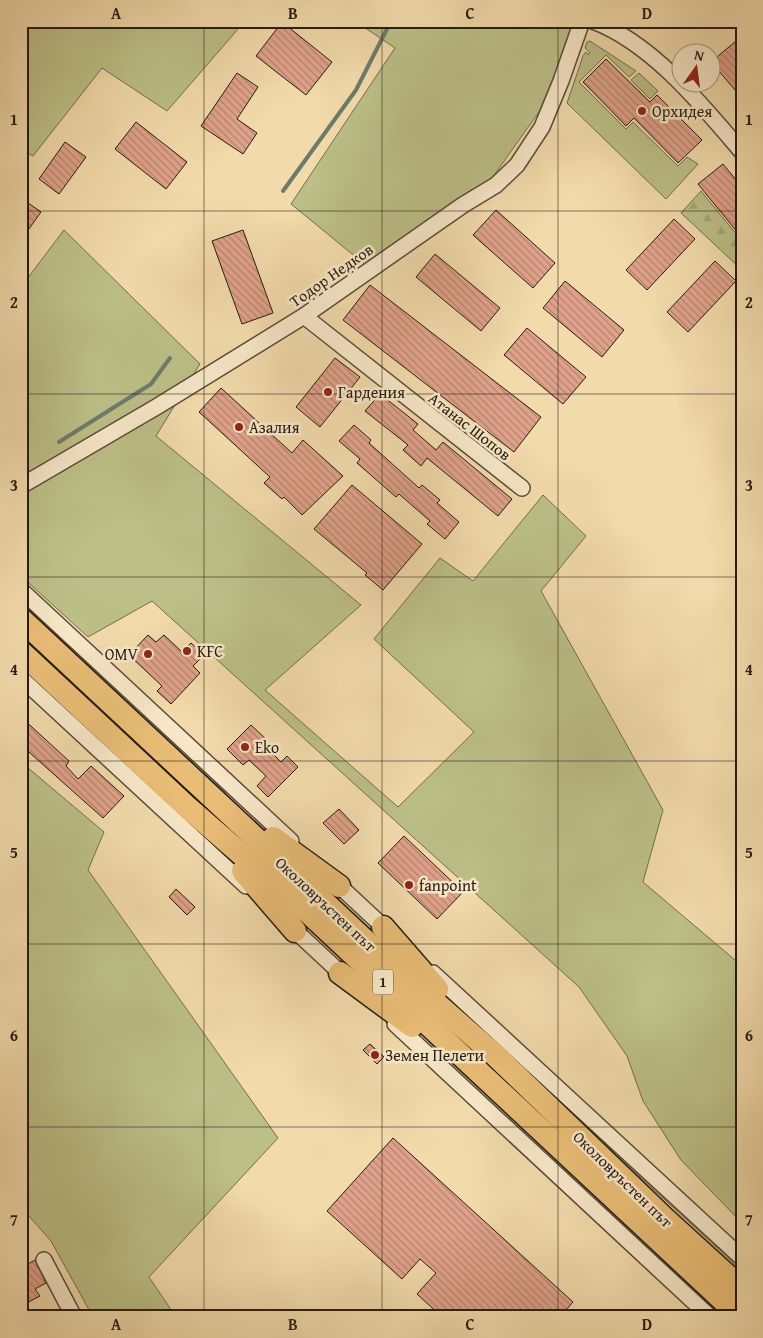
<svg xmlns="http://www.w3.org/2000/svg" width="763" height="1338" font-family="'Gentium Book Plus',serif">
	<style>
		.green { fill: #bcbf87; stroke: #716d4d }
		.forest { fill: url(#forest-firs); stroke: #716d4d }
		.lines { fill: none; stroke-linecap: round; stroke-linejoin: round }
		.stream { stroke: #6d7b6b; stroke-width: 4 }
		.building { fill: url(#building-back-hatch); stroke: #261b13 }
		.minor-casing { stroke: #594b39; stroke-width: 18 }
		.highway-casing { stroke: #261b13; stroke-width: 25 }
		.minor { stroke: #f7e7c8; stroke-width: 15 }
		.highway { stroke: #e9bd76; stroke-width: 22 }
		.grid { fill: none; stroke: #261b13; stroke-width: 1; stroke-opacity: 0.55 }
		.poi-dot { fill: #8f2418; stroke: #f7e7c8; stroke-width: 2 }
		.labels { text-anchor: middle; stroke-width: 5; stroke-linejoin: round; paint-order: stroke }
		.shield { fill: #f7e7c8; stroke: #655849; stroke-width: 1 }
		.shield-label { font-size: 15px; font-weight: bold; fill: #261b13 }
		.poi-label { font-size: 16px; fill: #261b13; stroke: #f7e7c8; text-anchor: start }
		.street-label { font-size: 16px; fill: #261b13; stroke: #f7e7c8 }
		.neatline { fill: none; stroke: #261b13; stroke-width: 2 }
		.grid-label { font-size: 16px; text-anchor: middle; font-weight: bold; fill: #261b13 }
	</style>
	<defs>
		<pattern id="forest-firs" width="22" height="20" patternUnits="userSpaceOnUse" patternTransform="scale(1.25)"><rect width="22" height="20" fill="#bcbf87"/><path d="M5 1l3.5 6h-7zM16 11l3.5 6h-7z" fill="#a1a474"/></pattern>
		<pattern id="building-back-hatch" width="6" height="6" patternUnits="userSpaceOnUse" patternTransform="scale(1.25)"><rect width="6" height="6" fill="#e0a28a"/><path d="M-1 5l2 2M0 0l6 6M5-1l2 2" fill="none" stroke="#b58370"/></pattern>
	</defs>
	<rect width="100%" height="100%" fill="#f2daab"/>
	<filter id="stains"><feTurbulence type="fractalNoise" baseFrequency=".004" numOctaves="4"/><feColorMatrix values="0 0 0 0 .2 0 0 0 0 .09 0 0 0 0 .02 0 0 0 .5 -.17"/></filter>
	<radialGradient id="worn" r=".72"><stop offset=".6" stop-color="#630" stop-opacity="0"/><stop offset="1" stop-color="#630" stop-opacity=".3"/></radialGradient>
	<!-- green -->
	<g class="green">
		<path d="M21,21H245L167,111L102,68L33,156L21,150Z"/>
		<path d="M355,21H575L546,102L490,181L368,267L291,204L395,48Z"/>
		<path d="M590,41L636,71L629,77L606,55L579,82L626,129L633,122L678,166L687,157L698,164L666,199L567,103L583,56L586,52L588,55L590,53L585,48L587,42Z"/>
		<path d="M639,73L658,91L650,99L631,80Z"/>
		<path d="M64,230L200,364L156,436L361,605L265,690L398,807L474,732L374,639L440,558L473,581L543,495L586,536L541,591L663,810L643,882L742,966V1223L681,1160L643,1101L627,1056L579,987L152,601L88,637L21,576V287Z"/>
		<path d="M21,599L252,814L206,776L21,605Z"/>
		<path d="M21,762L104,832L88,870L278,1138L149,1277L176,1317H93L51,1241L21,1207Z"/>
		<path d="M455,999L742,1266V1271L486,1035Z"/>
		<path d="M418,1035L462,1071L725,1317H718Z"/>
	</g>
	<!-- forest -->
	<path class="forest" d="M701,191L742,241V270L681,213Z"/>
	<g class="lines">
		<!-- stream -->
		<g class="stream">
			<path d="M283,191L356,90L391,21"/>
			<path d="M59,442L151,384L170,358"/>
		</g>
	</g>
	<!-- building -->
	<g class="building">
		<path d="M282,22L332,62L306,95L256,56Z"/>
		<path d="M736,41L742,47V98L711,62Z"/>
		<path d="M606,59L650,102L657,95L702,140L678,163L634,118L626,126L583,82Z"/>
		<path d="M237,73L258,87L237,119L257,133L243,154L201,126Z"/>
		<path d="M136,122L187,162L166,189L115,149Z"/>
		<path d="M65,142L86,157L59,194L39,179Z"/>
		<path d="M723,164L742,187V238L698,184Z"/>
		<path d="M21,198L41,212L21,240Z"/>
		<path d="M496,210L555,263L533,288L473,235Z"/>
		<path d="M674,219L695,239L647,290L626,270Z"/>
		<path d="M243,230L273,313L242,324L212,241Z"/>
		<path d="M435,254L500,308L481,331L416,277Z"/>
		<path d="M715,261L736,281L688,332L667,312Z"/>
		<path d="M565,281L624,330L602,357L543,308Z"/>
		<path d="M370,285L541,417L514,452L343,320Z"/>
		<path d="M527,328L586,377L563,404L504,355Z"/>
		<path d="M335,358L360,377L320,427L296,407Z"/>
		<path d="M221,388L292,453L303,440L343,476L302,515L284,497L282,499L264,483L270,477L199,412Z"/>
		<path d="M380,394L418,424L413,430L436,450L443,442L512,499L498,516L427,458L421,466L403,450L408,445L365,411Z"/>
		<path d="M354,425L371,440L369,443L419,488L422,485L440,500L437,503L459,522L445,539L427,524L430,521L399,494L396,497L357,463L360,459L339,441Z"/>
		<path d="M352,485L422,544L383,590L365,575L367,573L314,529Z"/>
		<path d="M148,635L156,642L164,635L182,652L191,643L204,655L193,666L200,673L171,704L157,691L162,686L129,655Z"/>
		<path d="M21,717L69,761L66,766L78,779L91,766L124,796L103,818L21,745Z"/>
		<path d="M251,725L268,741L264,745L281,762L287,756L298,767L268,797L257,786L266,776L249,760L243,765L227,749Z"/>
		<path d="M339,809L359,830L344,844L323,823Z"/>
		<path d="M404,836L463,892L437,919L378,863Z"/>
		<path d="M176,889L195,907L187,915L169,897Z"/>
		<path d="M370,1044L384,1057L377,1064L363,1050Z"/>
		<path d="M393,1138L573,1302L560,1317H442L417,1294L436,1273L420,1259L402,1279L327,1211Z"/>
		<path d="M35,1260L46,1283L35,1289L40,1296L21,1306V1268Z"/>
	</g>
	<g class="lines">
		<!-- minor casing -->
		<g class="minor-casing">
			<g id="minor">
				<path d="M593,21C652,43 703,106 742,152"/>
				<path d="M304,316L522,488"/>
				<path d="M21,486L158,406L304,316L463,205L496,185L517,165L542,127L561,81L582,21"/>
				<path d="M21,590L291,841"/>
				<path d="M21,678L246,886"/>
				<path d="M332,879L390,933"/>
				<path d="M289,925L347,979"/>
				<path d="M433,973L742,1258"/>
				<path d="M395,1024L710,1317"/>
				<path d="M44,1260L74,1317"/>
			</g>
		</g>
		<!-- highway casing -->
		<g class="highway-casing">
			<g id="highway">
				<path d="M21,619L371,946L496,1056L665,1219L742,1289"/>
				<path d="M21,652L186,806L310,914L741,1317"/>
				<path d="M273,838L339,886"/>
				<path d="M243,871L295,931"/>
				<path d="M383,927L437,989"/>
				<path d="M340,973L412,1026"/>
			</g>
		</g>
		<!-- minor -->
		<use href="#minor" class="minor"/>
		<!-- highway -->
		<use href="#highway" class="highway"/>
	</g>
	<!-- grid -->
	<path class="grid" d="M204,21V1317M382,21V1317M558,21V1317M21,211H742M21,394H742M21,577H742M21,761H742M21,944H742M21,1127H742"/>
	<!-- markers -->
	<g class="poi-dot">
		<circle cx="642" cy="111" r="5"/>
		<circle cx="328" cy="392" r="5"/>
		<circle cx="239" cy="427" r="5"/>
		<circle cx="187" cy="651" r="5"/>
		<circle cx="148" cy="654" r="5"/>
		<circle cx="245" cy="747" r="5"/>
		<circle cx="409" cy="885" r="5"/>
		<circle cx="375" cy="1055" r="5"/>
	</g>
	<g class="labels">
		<!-- shield labels -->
		<rect class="shield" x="373" y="969.5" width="20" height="25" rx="4"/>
		<g class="shield-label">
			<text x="383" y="987">1</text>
		</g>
		<!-- poi labels -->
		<g class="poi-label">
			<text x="652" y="117">Орхидея</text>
			<text x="338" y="398">Гардения</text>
			<text x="249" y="433">Азалия</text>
			<text x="197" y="657">KFC</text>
			<text x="138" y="660" text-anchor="end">OMV</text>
			<text x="255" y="753">Eko</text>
			<text x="419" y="891">fanpoint</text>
			<text x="385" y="1061">Земен Пелети</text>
		</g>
		<!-- street labels -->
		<g class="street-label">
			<text transform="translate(331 275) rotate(-35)" y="6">Тодор Недков</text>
			<text transform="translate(470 426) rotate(38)" y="6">Атанас Шопов</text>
			<text transform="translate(326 904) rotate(43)" y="6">Околовръстен път</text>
			<text transform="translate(623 1179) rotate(44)" y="6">Околовръстен път</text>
		</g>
	</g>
	<!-- margin -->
	<rect width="763" height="1338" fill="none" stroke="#f2daab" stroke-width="55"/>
	<!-- north arrow -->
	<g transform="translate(696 68) rotate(14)"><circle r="24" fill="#f7e7c8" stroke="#a39580"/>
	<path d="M0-4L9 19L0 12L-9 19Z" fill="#8f2418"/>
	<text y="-8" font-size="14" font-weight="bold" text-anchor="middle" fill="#261b13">N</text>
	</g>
	<rect x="28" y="28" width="708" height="1282" class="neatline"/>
	<g class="grid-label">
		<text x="116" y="19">A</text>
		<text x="293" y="19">B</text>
		<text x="470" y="19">C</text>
		<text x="647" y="19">D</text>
		<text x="14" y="125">1</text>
		<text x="749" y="125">1</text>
		<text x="14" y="308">2</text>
		<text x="749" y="308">2</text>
		<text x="14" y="491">3</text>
		<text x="749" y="491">3</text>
		<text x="14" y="675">4</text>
		<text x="749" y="675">4</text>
		<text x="14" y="858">5</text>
		<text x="749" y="858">5</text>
		<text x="14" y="1041">6</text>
		<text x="749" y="1041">6</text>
		<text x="14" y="1225">7</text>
		<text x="749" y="1225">7</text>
		<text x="116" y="1330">A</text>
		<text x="293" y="1330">B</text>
		<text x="470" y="1330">C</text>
		<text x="647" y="1330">D</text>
	</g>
	<rect width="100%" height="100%" filter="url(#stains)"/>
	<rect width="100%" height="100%" fill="url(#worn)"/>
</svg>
